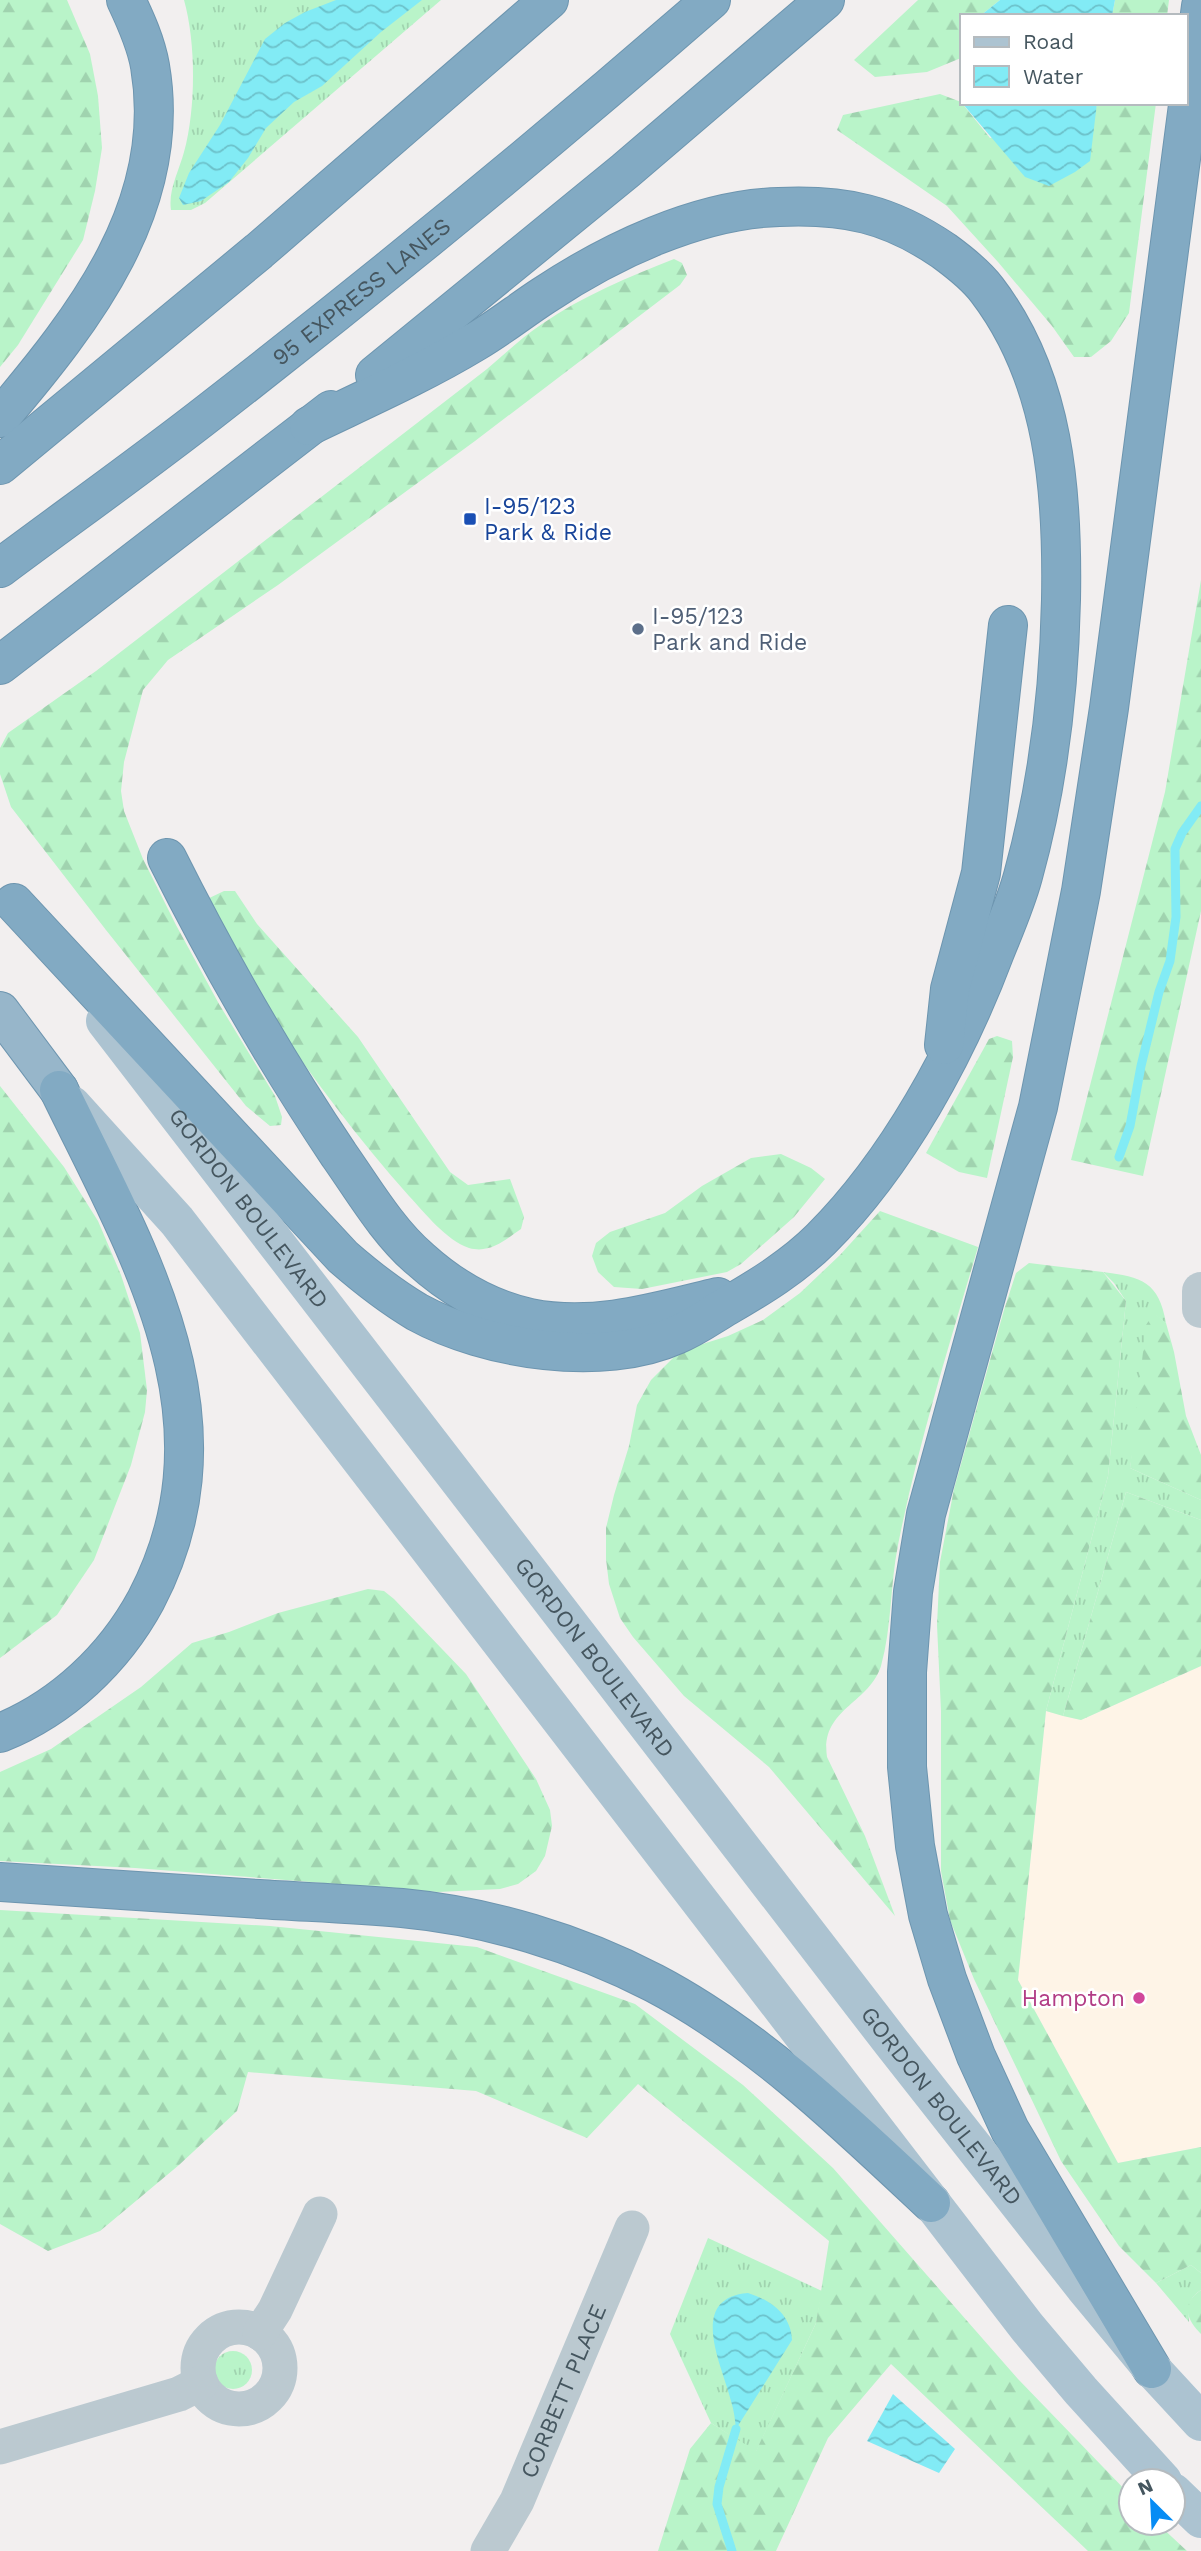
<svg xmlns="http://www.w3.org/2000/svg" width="1201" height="2551" font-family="'Work Sans',sans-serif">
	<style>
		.commercial { fill: #fef4e7 }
		.grass { fill: url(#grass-tufts) }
		.forest { fill: url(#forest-firs) }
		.water { fill: url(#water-waves) }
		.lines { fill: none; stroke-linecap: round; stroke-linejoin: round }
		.stream { stroke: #82ebf5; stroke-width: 9 }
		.trunk-casing { stroke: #6d95af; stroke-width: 40 }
		.motorway-casing { stroke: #6d95af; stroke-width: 40 }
		.minor { stroke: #bbc9d0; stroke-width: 35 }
		.tertiary { stroke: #bbc9d0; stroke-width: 38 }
		.primary { stroke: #acc3d1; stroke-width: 38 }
		.trunk { stroke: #97b6ca; stroke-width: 38 }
		.motorway { stroke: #82aac3; stroke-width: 38 }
		.transit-dot { fill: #1a4fb4; stroke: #fff; stroke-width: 2.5 }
		.service-dot { fill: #5c6f8a; stroke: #fff; stroke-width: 2.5 }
		.hotel-dot { fill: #d1479c; stroke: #fff; stroke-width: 2.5 }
		.labels { text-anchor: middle; stroke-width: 5; stroke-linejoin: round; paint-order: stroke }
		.street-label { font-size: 23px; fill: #45565f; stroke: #fff }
		.transit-label { font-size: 23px; fill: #164399; stroke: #fff; text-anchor: start }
		.service-label { font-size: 23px; fill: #4e5e75; stroke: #fff; text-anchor: start }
		.hotel-label { font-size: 23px; fill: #b23c85; stroke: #fff; text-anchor: end }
	</style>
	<defs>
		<pattern id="grass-tufts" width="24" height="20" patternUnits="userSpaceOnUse" patternTransform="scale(1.75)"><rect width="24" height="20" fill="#b9f4c9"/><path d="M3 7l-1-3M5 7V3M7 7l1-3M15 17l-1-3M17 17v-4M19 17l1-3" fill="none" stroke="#a0d3af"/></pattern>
		<pattern id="forest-firs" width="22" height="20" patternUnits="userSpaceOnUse" patternTransform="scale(1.75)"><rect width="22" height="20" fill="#b9f4c9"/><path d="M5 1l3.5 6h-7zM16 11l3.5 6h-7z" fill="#a0d3af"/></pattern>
		<pattern id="water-waves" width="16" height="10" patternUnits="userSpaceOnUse" patternTransform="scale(1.75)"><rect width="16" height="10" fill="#82ebf5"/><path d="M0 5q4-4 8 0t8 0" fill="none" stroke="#6cc1ca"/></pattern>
	</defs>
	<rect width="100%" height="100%" fill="#f2efef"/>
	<!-- commercial -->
	<path class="commercial" d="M1201,1666V2147L1118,2163L1018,1980L1046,1711L1081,1720Z"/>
	<!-- grass -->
	<g class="grass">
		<path d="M184,0H441L205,203L191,210H171C168,190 179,171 184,152C196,108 196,43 184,0Z"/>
		<path d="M1103,1272C1142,1277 1159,1282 1166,1323L1154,1314L1130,1468L1201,1500V1520L1126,1492L1063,1716L1046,1711L1108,1476L1126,1301L1114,1283Z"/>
		<path d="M708,2238L822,2291L816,2323L756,2452L711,2423L670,2334Z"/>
		<path d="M1191,2265L1201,2273V2290C1188,2298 1188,2308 1189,2322L1156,2283Z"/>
		<circle cx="233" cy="2370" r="19"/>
	</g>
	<!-- forest -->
	<g class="forest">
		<path d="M0,0H67L90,54L98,96L102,148L95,191L83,240L18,345L0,367Z"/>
		<path d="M918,0H1000L980,16H961V58L927,72L875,77L854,60Z"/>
		<path d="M1115,0H1169L1167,16H1112Z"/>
		<path d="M940,94L961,102L990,138L1094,118L1097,103H1156L1129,313L1111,341L1091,357H1074L1052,326L998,262L947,206L837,130L843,115Z"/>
		<path d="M674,259L682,263L687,275L680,285L475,441L278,585L168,660L143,690L124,762L121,791L124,811L143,859L176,925L219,1004L275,1096L282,1117L281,1125L270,1126L246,1106L106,930L11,807L0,774V748L8,733L96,671L487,369C505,354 522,337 542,324C582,296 629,277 674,259Z"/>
		<path d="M1201,580V911L1143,1176L1071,1160L1165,792Z"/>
		<path d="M224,891H235L257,924L358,1037L450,1172L468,1185L510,1179L524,1217L521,1229C505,1240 490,1254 469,1248C446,1240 425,1213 409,1196C354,1134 304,1067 258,997C238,966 221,933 203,901Z"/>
		<path d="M997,1036L1012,1041L1013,1057L987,1178L959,1172L926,1153L989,1039Z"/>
		<path d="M0,1086L64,1167L98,1221L121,1275L140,1333L147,1390L145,1412L131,1465L94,1560L57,1615L0,1658Z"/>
		<path d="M781,1154L811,1168L825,1179L794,1217L741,1264L727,1272L642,1289L614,1287L598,1272L592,1256L596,1243L610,1232L665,1213L702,1186L751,1158Z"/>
		<path d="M880,1211L978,1247C949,1346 918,1444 898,1545C890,1585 892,1627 881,1666C869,1704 820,1709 827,1757L865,1836L895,1916L769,1767L684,1696L633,1637L620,1618L609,1584L606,1559V1528L614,1495L629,1446L637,1405L651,1380L674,1357L690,1348L728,1336L763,1320L800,1293L840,1255Z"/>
		<path d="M1029,1263L1103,1272L1126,1301L1108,1476L1046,1711L1018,1980L1118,2163L1201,2147V2273L1191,2265L1156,2283L1119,2246L1061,2161L974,1979L950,1920L941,1871V1711L937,1625L940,1562L954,1489L1004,1310L1016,1273Z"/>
		<path d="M1154,1313L1166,1323L1174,1352L1186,1416L1201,1455V1500L1130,1468L1146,1325Z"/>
		<path d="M1126,1492L1201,1520V1666L1081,1720L1063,1716Z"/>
		<path d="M368,1589L384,1591L394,1599L466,1674L536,1779L550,1810L552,1826L545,1856L536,1871L518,1884L500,1889L438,1892L135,1868L0,1861V1772L51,1749L141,1687L192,1643L229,1632L278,1613Z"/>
		<path d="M0,1910L270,1926L477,1947L635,2004L743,2085L833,2168L1018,2379L1131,2496V2523H1157L1187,2551H1088L891,2364L828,2438L776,2551H658L690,2449L711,2423L756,2451L816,2323L829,2241L638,2084L587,2138L476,2091L248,2072L237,2111L179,2165L100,2231L48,2251L0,2224Z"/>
		<path d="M1201,2290V2334C1187,2320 1180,2304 1201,2290Z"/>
	</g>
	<!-- water -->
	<g class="water">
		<path d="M336,0H422L381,32L322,86L294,102L266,128L248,158L229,182L201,201L183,205L179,198L189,173L220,125L265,39L285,23L305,12Z"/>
		<path d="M1000,0H1115L1112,16H980Z"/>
		<path d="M962,103H1097L1090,161L1075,172L1049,186L1025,177Z"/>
		<path d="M748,2293C770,2300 791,2314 792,2340L736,2429C735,2420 734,2410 731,2401C723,2367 686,2298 748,2293Z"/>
		<path d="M893,2394L955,2449L939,2473L867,2441Z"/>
	</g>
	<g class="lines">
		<!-- stream -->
		<g class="stream">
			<path d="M1119,1157L1130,1126L1141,1066L1159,992L1170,961L1176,917L1175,849L1182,833L1201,806"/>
			<path d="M732,2551L717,2504L719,2487L736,2429"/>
		</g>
		<!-- trunk casing -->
		<g class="trunk-casing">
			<path id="trunk" d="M0,1011L59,1090"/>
		</g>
		<!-- motorway casing -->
		<g class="motorway-casing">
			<g id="motorway">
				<path d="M375,375L625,171L825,0"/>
				<path d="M0,418C84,319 174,205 150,66C146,43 136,21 126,0"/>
				<path d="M0,465L259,251L549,0"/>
				<path id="s3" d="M0,568C71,515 143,464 212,410C382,278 549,141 711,0"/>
				<path d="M0,665L331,410"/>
				<path d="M167,858C219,962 274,1058 339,1155C363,1189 388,1232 420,1259C451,1287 489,1309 530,1318C594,1331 656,1312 718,1297"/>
				<path d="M14,903L343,1257C366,1277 390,1296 417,1312C486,1350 603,1368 676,1335C694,1328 710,1316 727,1306C760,1287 794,1266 821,1239C898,1162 957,1053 995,952C1005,927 1016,902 1023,876C1048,786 1059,693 1061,600C1063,492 1055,379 987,290C976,275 959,262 944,251C890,214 845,204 779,207C698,209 609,252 543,296C520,311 499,328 475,342C422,374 365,399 309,426"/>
				<path d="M944,1045L950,989L981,873L1008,625"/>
				<path d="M0,1733C62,1708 114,1659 146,1600C241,1419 138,1253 59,1090"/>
				<path d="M0,1882C86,1888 173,1893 259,1899C306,1902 354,1904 402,1908C488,1916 577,1943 654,1983C757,2037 847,2124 931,2203"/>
				<path d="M1152,2369L1010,2130L976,2056L947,1979L928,1915L915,1846L907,1767V1672L913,1592L926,1514L1038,1107L1081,891L1109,708L1201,6"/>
			</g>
		</g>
		<!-- minor -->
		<g class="minor">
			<circle cx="239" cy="2368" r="41"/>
			<path d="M260,2333L275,2310L320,2214"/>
			<path d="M0,2447L179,2394L201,2383"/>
			<path id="s1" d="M488,2551L517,2501L632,2228"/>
		</g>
		<!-- tertiary -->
		<path class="tertiary" d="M1201,1291V1309"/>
		<!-- primary -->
		<g class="primary">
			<path id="s2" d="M105,1021L892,2043L1084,2287L1152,2369L1201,2422"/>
			<path d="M72,1105L177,1221L1027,2327L1081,2391L1163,2481"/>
			<path d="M1173,2492L1201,2519"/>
		</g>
		<!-- trunk -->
		<use href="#trunk" class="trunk"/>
		<!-- motorway -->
		<use href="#motorway" class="motorway"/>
	</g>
	<!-- markers -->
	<rect class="transit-dot" x="463" y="512" width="14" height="14" rx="3.5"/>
	<circle class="service-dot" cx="638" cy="629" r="7"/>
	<circle class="hotel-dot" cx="1139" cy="1998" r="7"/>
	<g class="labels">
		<!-- street labels -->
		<g class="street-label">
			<text dy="8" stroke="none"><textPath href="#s3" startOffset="455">95 EXPRESS LANES</textPath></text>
			<text dy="8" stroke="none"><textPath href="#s2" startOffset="236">GORDON BOULEVARD</textPath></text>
			<text dy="8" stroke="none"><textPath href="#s2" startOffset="803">GORDON BOULEVARD</textPath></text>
			<text dy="8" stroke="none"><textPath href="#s2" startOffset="1370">GORDON BOULEVARD</textPath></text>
			<text dy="8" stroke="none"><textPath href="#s1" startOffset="177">CORBETT PLACE</textPath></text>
		</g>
		<!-- transit labels -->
		<g class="transit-label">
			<text x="484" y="514">I-95/123<tspan x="484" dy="26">Park &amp; Ride</tspan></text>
		</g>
		<!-- service labels -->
		<g class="service-label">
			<text x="652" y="624">I-95/123<tspan x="652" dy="26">Park and Ride</tspan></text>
		</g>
		<!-- hotel labels -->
		<g class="hotel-label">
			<text x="1125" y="2006">Hampton</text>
		</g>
	</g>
	<!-- legend -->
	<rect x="960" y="14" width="228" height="91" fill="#ffffff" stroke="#b5bbbf" stroke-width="2"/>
	<rect x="974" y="37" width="35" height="10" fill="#acc3d1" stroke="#b5bbbf" stroke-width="2"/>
	<text x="1023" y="49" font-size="21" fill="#45565f">Road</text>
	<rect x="974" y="66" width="35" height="21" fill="url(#water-waves)" stroke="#b5bbbf" stroke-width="2"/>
	<text x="1023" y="84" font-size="21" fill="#45565f">Water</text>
	<!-- north arrow -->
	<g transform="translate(1152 2502) rotate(336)"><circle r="33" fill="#ffffff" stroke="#b5bbbf" stroke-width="2"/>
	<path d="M0-5L12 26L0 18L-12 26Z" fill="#078cf4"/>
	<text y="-10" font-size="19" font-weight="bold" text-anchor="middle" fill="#45565f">N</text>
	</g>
</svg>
